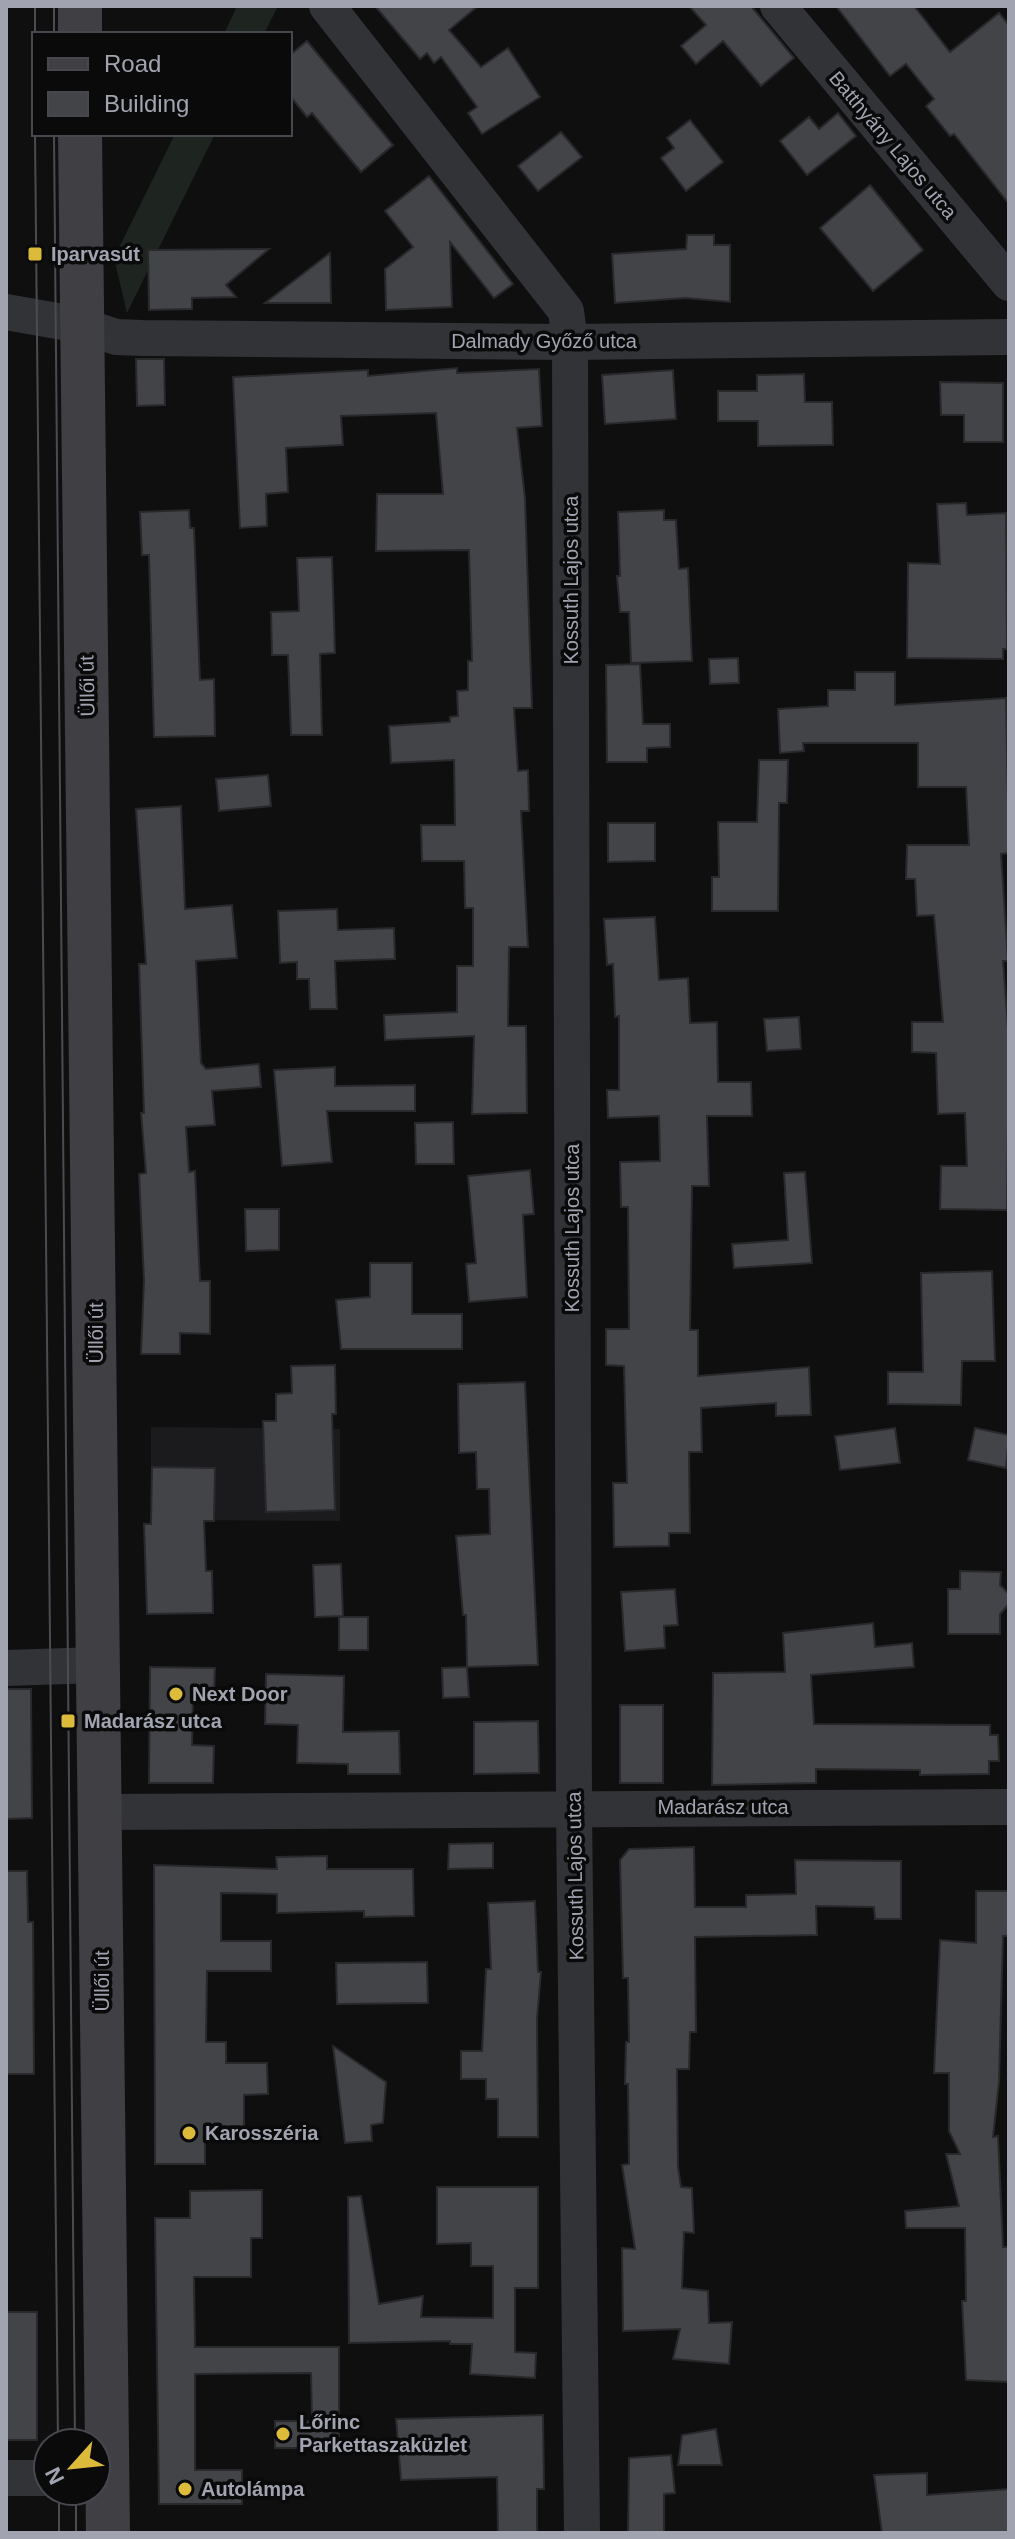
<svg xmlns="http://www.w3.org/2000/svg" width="1015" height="2539" font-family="Helvetica,sans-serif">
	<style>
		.built { fill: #1b1b1d }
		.green { fill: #1e241f }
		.building { fill: #434448; stroke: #29292c; stroke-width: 2 }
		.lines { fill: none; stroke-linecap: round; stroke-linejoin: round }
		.minor { stroke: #323337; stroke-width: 36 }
		.secondary { stroke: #3f3f44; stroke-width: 44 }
		.tram { stroke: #4b4c51; stroke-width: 2 }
		.poi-dot { fill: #ddbb3a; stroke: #0a0a0b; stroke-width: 3 }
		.labels { text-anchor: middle; stroke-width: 7; stroke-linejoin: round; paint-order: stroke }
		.street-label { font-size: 20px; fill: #a1a4b0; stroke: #0a0a0b }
		.poi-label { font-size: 20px; font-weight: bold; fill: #a1a4b0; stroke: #0a0a0b; text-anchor: start }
	</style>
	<rect width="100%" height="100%" fill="#0f0f10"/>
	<!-- built -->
	<path class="built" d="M151,1427L340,1429V1521L151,1520Z"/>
	<!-- green -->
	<g class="green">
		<path d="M237,6H278L264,34H224Z"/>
		<path d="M175,134H215L127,313L114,258Z"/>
	</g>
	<!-- building -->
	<g class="building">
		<path d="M375,6H478L449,30L481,67L508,48L540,97L482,134L468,113L477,107L441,57L434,63L427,53L420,59Z"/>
		<path d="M689,6H751L794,58L761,86L723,41L696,64L681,46L706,25Z"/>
		<path d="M836,6H914L950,52L999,13L1009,25V204L954,134L950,136L926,106L934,99L906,64L890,76Z"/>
		<path d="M307,41L393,145L361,172L312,113L307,117L290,96V55Z"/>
		<path d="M838,113L856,136L807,175L780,141L809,117L819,129Z"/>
		<path d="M690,120L723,162L686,191L661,158L674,148L667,138Z"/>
		<path d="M561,132L582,157L538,191L518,166Z"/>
		<path d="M429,176L513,284L494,298L450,242L452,307L386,310L385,269L413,247L385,211Z"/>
		<path d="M870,185L923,250L873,291L820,228Z"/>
		<path d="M687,235H714V245H730V302L686,298L615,303L612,254L686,249Z"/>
		<path d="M269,249L226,285L236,297L192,298V309L149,310L148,250Z"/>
		<path d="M330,253L331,303H265Z"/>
		<path d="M136,359H164L165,405L137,406Z"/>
		<path d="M457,368V373L539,369L542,426L517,428L525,498L532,708H514L518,771L528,770L529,811H521L528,947H509L508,1026H526L527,1113L472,1114L474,1036L385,1040L384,1015L457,1012V966H473V908H465L464,861H422L421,825H455L454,760L391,763L389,726L450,722V717L458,716L457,691L468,690V661H472L469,550L376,551L377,494H443L436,413L341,416L343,445L286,448L288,492L266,494L267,526L240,528L233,377L368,370V376Z"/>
		<path d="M673,370L676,419L605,424L602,375Z"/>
		<path d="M804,374L805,402H832L833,445L758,446V421H718V391H757V375Z"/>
		<path d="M940,382L1003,383V442H964V415H941Z"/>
		<path d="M966,503L967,515L1006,513L1007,649H1003V659L907,658L908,563L940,564L937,504Z"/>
		<path d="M189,510L190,528H194L200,680L214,679L215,736L154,737L149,555H142L140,512Z"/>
		<path d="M664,510V520H676L679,569L688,568L692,661L631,663L629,612H620L617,576H620L618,512Z"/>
		<path d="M332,557L335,653L320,654L322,735H291L288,655H272L271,612L299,611L297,558Z"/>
		<path d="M738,658L739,683L710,684L709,659Z"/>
		<path d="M640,664L643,724H670V747L647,748V762H607L606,665Z"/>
		<path d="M855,672H895V705L1006,698L1009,853L1001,854L1008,961H1003L1009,1041L1007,1210L940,1209L941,1166H967L965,1113L938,1114L936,1053L912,1052V1022H943L934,915L917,916L915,879H906L907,845H969L966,787H918V743H803L804,751L780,753L778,709L828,706V690H855Z"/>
		<path d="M759,760H788L787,803H779L778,911H712V877H719L718,822H757Z"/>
		<path d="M268,775L271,806L219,811L216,779Z"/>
		<path d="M181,806L185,909L232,905L237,958L196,961L201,1063L206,1069L259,1064L261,1087L212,1091L215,1125L186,1127L189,1172L195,1171L200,1281H210V1334L180,1333V1354H141L144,1280L139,1174L146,1173L141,1113H144L139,964H146L136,809Z"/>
		<path d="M608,823H655V861L608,862Z"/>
		<path d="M337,909L338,930L394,928L395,959L335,961L337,1009H310L309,979H297V962L280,963L278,911Z"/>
		<path d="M655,917L659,980L688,978L690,1023L717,1022L718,1082H751L752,1116H707L709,1186H692L690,1330H698V1376L809,1367L811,1415L776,1416V1403L701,1408L702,1452H689L690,1533H669V1546L614,1547L613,1483H627L624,1366L606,1365V1329H629L628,1207H621L620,1162L660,1161L659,1116L608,1118L607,1090H619V1016L615,1017L613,964L607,965L604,919Z"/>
		<path d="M799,1017L801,1049L767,1051L764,1019Z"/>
		<path d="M335,1067V1086L415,1085V1111H327L332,1162L282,1166L274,1070Z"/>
		<path d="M453,1122L454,1164H416L415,1123Z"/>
		<path d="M530,1170L534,1214L523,1215L527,1297L469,1302L466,1264L476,1263L468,1176Z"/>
		<path d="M805,1172L812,1263L734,1268L732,1244L788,1240L784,1173Z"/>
		<path d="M245,1209H279V1250L246,1251Z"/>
		<path d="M370,1263H412V1314H462V1349H341L336,1300L370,1297Z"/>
		<path d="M992,1271L995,1361H962L961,1405L888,1404V1372H923L921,1273Z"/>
		<path d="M335,1365L336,1414H332L335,1510L266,1512L263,1421H276V1394L292,1393L291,1366Z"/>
		<path d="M525,1382L538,1665L467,1667L466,1615H463L456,1536L490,1534L489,1489H477L476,1452L459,1453L458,1384Z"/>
		<path d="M895,1428L900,1463L840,1470L835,1436Z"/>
		<path d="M975,1428L1009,1435L1006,1468L968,1460Z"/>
		<path d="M152,1467L215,1468L214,1521H204L206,1571H212L213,1613L147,1614L144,1524H151Z"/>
		<path d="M341,1564L343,1616L315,1617L313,1565Z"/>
		<path d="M960,1571L1001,1572L1000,1585L1008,1593V1605L1000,1614V1634H948V1589H960Z"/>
		<path d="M675,1589L678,1625L664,1626L665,1648L625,1651L621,1592Z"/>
		<rect x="339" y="1617" width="29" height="33"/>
		<path d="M873,1623L875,1647L912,1643L914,1667L811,1675L814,1724L990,1725V1735H998L999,1761H989V1774L920,1775V1770L816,1769V1783L712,1785L713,1673L785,1672L783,1633Z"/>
		<path d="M150,1667L215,1668L214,1696H193L192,1745L214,1746L213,1783H149Z"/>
		<path d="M467,1667L469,1697L443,1698L442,1668Z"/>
		<path d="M266,1674L344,1676L343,1732L399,1731L400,1774H348V1764L297,1763L298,1725L265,1724Z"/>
		<path d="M6,1689H31L32,1818L6,1819Z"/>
		<rect x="620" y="1705" width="43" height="78"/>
		<path d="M538,1721L539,1773L474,1774V1722Z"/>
		<path d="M493,1843V1868L448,1869L449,1844Z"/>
		<path d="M694,1847L695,1907H746V1895L796,1894L795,1860L901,1861V1919H875L874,1907L816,1906L817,1935L695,1937L696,2032H690L689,2069H677L678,2167L681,2187L692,2188L694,2233L684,2232L682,2288L708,2291L709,2323L732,2322L729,2364L673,2359L680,2329L623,2331L622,2248L635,2249L622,2165L629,2164L628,2084H625L626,2042H629L628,1978H623L620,1860L629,1849Z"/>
		<path d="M327,1856V1869H413L414,1916L364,1917V1911L277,1913V1894L221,1893V1941H271V1971H207L206,2042H226V2063H267L268,2094L244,2095V2126H205V2164H155L154,1865L277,1869L276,1857Z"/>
		<path d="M6,1871H27L28,1922H33L34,2074H6Z"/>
		<path d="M976,1891H1009V1936H1003L999,2082L993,2137L998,2136L1003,2247H1009V2382L966,2380L962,2301H966L965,2228H906L905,2211L959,2206L946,2154H960L949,2131V2073H934L940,1940L976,1943Z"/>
		<path d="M535,1901L538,1972H541L537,2019L538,2137H498V2099H486V2079H461V2051H482L486,1969H491L488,1903Z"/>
		<path d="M427,1962L428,2003L337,2004L336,1963Z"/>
		<path d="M333,2046L386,2082L383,2123L371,2125L372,2141L345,2143Z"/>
		<path d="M437,2187H538V2288H515V2352L536,2353L535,2378L470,2374L472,2344H450V2341L349,2343L348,2197L361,2196L379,2304L423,2296L421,2317L493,2318V2266H471V2243L437,2244Z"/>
		<path d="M262,2190V2238H251V2277H194L195,2347H339V2448H275V2421H312L311,2373L195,2374V2470H242V2504H159L155,2218H190V2191Z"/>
		<rect x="6" y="2312" width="31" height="128"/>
		<path d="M543,2415L544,2489H537V2533H498L497,2477L401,2480L396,2419Z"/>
		<path d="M716,2429L722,2465H678L682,2435Z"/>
		<path d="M671,2455L675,2493L664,2494V2533H628L629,2458Z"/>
		<path d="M927,2473V2495L1009,2489V2533H882L874,2475Z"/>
	</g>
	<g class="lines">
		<!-- minor -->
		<g class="minor">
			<path d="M327,6L566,311L570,342L574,1808L582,2533"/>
			<path d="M778,6L1009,283"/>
			<path d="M6,312L80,325L116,337L142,338L570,342L1009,337"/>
			<path d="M6,1668L98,1665"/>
			<path d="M100,1812L1009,1807"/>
			<path d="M6,2478H48"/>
		</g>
		<!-- secondary -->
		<g class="secondary">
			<path d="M80,34V6"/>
			<path d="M80,134L108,2533"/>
		</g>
		<!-- tram -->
		<g class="tram">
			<path d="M35,6V34"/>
			<path d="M54,34V6"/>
			<path d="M35,134L58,2443"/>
			<path d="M54,134L75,2443"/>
			<path d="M59,2491V2533"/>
			<path d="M76,2491V2533"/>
		</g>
	</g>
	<!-- markers -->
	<g class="poi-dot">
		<rect x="27" y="246" width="16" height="16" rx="4"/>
		<circle cx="176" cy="1694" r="8"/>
		<rect x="60" y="1713" width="16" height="16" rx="4"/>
		<circle cx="189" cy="2133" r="8"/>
		<circle cx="283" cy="2434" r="8"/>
		<circle cx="185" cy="2489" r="8"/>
	</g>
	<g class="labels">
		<!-- street labels -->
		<g class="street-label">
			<text transform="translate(893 145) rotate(50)" y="7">Batthyány Lajos utca</text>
			<text x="544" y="348">Dalmady Győző utca</text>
			<text transform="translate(571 580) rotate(-90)" y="7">Kossuth Lajos utca</text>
			<text transform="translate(87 686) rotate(-91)" y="7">Üllői út</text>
			<text transform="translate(572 1228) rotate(-90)" y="7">Kossuth Lajos utca</text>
			<text transform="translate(96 1333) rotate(-90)" y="7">Üllői út</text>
			<text x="723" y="1814">Madarász utca</text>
			<text transform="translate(575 1876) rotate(-91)" y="7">Kossuth Lajos utca</text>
			<text transform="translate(102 1981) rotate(-90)" y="7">Üllői út</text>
		</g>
		<!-- poi labels -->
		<g class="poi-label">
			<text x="51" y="261">Iparvasút</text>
			<text x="192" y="1701">Next Door</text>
			<text x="84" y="1728">Madarász utca</text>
			<text x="205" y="2140">Karosszéria</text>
			<text x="299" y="2429">Lőrinc<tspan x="299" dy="23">Parkettaszaküzlet</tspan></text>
			<text x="201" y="2496">Autolámpa</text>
		</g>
	</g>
	<!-- border -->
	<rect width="1015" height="2539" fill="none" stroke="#a1a4b0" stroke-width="16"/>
	<!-- legend -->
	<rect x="32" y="32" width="260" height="104" fill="#0a0a0b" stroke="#46484d" stroke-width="2"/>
	<rect x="48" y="58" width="40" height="12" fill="#3f3f44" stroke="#46484d" stroke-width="2"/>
	<text x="104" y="72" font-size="24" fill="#a1a4b0">Road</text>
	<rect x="48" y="92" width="40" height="24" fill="#434448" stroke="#46484d" stroke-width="2"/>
	<text x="104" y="112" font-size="24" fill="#a1a4b0">Building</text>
	<!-- north arrow -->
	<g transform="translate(72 2467) rotate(243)"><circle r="38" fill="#0a0a0b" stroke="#46484d" stroke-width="2"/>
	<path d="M0-6L14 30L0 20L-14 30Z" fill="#ddbb3a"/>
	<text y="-12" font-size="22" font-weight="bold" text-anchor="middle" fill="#a1a4b0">N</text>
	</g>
</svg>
